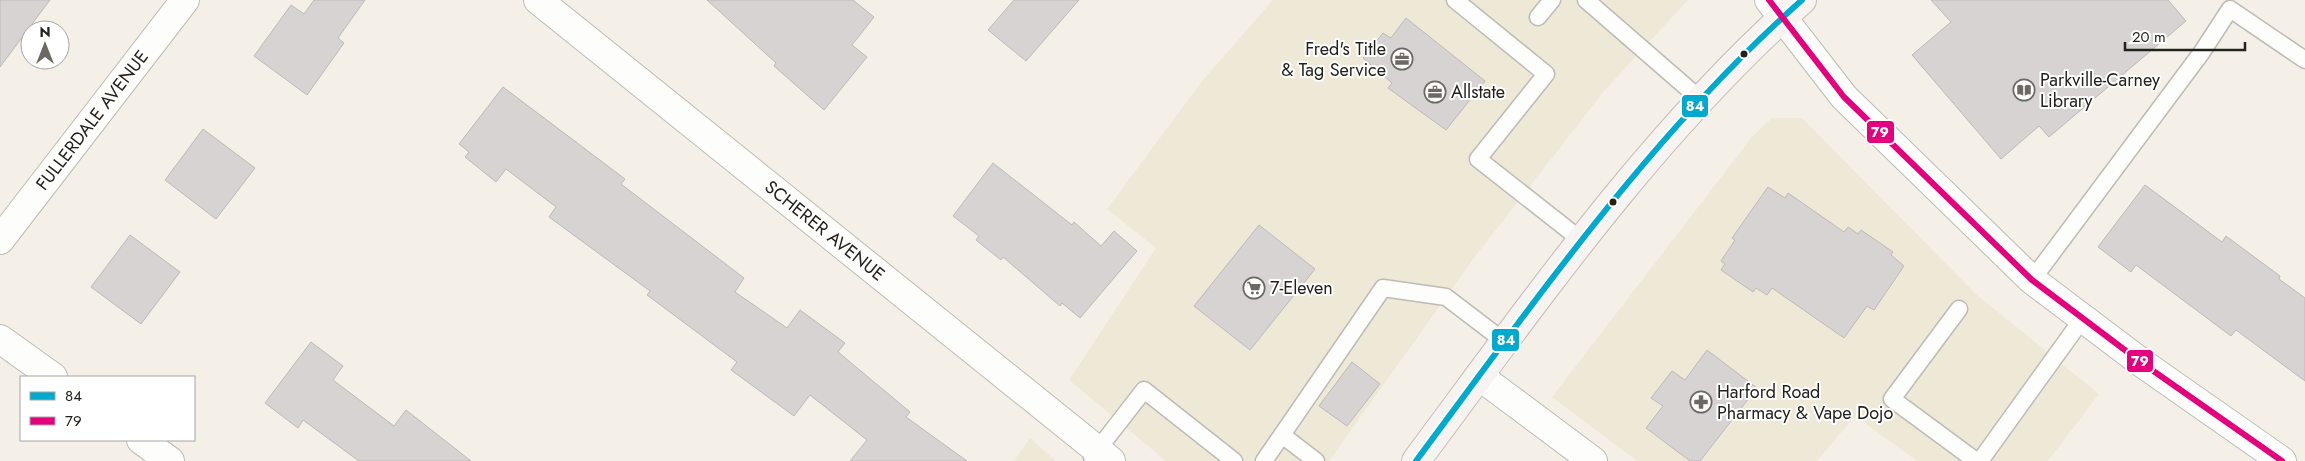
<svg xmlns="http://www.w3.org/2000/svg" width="2305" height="461" font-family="Jost,sans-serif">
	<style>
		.built { fill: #eee8d6 }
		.building { fill: #d6d3d2; stroke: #bcb9b8 }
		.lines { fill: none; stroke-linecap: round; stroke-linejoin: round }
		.lane-casing { stroke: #bebbb4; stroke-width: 19 }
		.street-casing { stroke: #bebbb4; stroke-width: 30 }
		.primary-casing { stroke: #c4bbb3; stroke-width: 30 }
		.lane { stroke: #fdfdfb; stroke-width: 16 }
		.street { stroke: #fdfdfb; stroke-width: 28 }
		.primary { stroke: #f7f3f0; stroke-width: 28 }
		.bus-1-casing { stroke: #fff; stroke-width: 10 }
		.bus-2-casing { stroke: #fff; stroke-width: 10 }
		.bus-1 { stroke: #00a9ce; stroke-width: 6 }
		.bus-2 { stroke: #e5007d; stroke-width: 6 }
		.bus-dot { fill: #23211b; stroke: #fff; stroke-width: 2 }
		.labels { text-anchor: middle; stroke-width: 4; stroke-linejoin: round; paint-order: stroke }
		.poi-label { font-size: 18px; fill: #23211b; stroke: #fff; text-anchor: start }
		.street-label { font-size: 18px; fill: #23211b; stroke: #fff }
		.line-badge { stroke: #fff; stroke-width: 2 }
		.badge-label { font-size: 14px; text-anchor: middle; font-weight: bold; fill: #fff }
	</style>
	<rect width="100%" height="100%" fill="#f4f0e7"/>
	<!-- built -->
	<g class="built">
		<path d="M1273,0H1688L1605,90L1477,254L1329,461H1166L1069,380L1156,248L1107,209L1203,80Z"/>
		<path d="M1772,118H1802L1977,295L2099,394L2048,461H1917L1855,416L1817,461H1637L1552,397L1752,137Z"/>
		<path d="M1030,438L1056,461H1014Z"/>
	</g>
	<!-- building -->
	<g class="building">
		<path d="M0,0H50L0,67Z"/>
		<path d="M314,0H365L338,38L344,43L307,95L254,56L291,5L304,14Z"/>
		<path d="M707,0H853L874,17L852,45L867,57L824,110L774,66L776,63Z"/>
		<path d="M1014,0H1079L1026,61L988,30Z"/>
		<path d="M1931,0H2168L2186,21L2049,137L2039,126L2001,159L1912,55L1951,22Z"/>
		<path d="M1406,18L1485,81L1446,130L1388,88L1392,83L1363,58L1383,33L1391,38Z"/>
		<path d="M503,87L625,179L621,184L744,278L735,292L787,328L800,310L845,343L838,352L910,412L906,417L967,461H850L867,440L810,395L794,416L731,370L737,362L647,295L650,291L549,217L556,207L506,169L496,182L465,157L469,152L459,144Z"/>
		<path d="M203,129L255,168L216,219L165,180Z"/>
		<path d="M993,163L1072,225L1074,222L1101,246L1114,231L1137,251L1080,318L1062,303L1060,306L1003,257L1001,260L976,240L979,236L953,216Z"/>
		<path d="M2145,185L2222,242L2226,236L2280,276L2279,279L2305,298V381L2236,330L2231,336L2136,265L2131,272L2098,247Z"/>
		<path d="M1768,187L1785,198L1788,193L1844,232L1848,227L1858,234L1861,230L1893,252L1891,255L1904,266L1874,310L1867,306L1844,338L1772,288L1767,295L1756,288L1753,292L1721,270L1725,264L1721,261L1735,240L1732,238Z"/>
		<path d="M1259,225L1315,269L1250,350L1194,306Z"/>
		<path d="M130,235L180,272L141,324L91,287Z"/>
		<path d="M311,342L343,366L333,380L394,426L406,410L471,461H359L303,420L298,428L265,403Z"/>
		<path d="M1707,350L1757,388L1700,461H1690L1646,428L1663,406L1651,398L1672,371L1685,380Z"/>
		<path d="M1352,362L1380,384L1347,426L1319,406Z"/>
	</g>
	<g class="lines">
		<!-- lane casing -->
		<g class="lane-casing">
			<g id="lane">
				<path d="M1455,0L1546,74L1478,159L1581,240"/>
				<path d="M1586,0L1700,99"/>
				<path d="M1538,17L1552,0"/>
				<path d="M2032,280L2202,52L2230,9L2305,60"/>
				<path d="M1959,309L1892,399L1976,461"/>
				<path d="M1282,435L1316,461"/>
				<path d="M1092,457L1144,390L1234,461"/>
				<path d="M1264,461L1383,288L1446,297L1505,342"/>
				<path d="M1980,461L2083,318"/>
			</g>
		</g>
		<!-- street casing -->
		<g class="street-casing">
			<g id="street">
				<path id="s1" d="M538,0L1111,461"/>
				<path d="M1769,0L1844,97L2032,280L2142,363L2282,461"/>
				<path id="s2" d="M0,240L185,0"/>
				<path d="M0,339L53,377"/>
				<path d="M1479,376L1593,461"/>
				<path d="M141,440L170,461"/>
			</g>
		</g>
		<!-- primary casing -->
		<g class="primary-casing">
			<path id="primary" d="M1416,461C1536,300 1651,134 1802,0"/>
		</g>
		<!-- lane -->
		<use href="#lane" class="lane"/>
		<!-- street -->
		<use href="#street" class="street"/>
		<!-- primary -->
		<use href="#primary" class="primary"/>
		<!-- bus-1 casing -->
		<g class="bus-1-casing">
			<path id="bus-1" d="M1416,461C1536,300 1651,134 1802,0"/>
		</g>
		<!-- bus-2 casing -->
		<g class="bus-2-casing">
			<path id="bus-2" d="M1769,0L1844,97L2032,280L2142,363L2282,461"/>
		</g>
		<!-- bus-1 -->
		<use href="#bus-1" class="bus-1"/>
		<!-- bus-2 -->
		<use href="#bus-2" class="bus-2"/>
	</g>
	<!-- icons -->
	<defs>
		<g id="office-ring" transform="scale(1.125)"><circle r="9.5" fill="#fff" stroke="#6c6962" stroke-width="1.5"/><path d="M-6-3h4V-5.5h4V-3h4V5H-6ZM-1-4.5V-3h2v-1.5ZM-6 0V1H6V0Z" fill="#6c6962"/></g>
		<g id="library-ring" transform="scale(1.125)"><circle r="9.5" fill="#fff" stroke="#6c6962" stroke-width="1.5"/><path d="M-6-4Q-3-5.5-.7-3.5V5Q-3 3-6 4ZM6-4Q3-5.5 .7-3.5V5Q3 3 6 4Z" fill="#6c6962"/></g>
		<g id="supermarket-ring" transform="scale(1.125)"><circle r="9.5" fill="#fff" stroke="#6c6962" stroke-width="1.5"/><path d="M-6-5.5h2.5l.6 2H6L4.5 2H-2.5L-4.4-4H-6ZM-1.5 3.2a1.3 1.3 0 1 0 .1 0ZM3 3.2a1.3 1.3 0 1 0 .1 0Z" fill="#6c6962"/></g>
		<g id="pharmacy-ring" transform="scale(1.125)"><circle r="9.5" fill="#fff" stroke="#6c6962" stroke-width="1.5"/><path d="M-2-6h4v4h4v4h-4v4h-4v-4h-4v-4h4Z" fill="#6c6962"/></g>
	</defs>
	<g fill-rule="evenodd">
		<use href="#office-ring" x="1402" y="59"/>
		<use href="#library-ring" x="2024" y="90"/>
		<use href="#office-ring" x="1435" y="92"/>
		<use href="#supermarket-ring" x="1254" y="288"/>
		<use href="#pharmacy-ring" x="1701" y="402"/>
	</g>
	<!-- markers -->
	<g class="bus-dot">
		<circle cx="1744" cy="54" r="4.5"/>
		<circle cx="1613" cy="202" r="4.5"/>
	</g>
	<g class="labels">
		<!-- poi labels -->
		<g class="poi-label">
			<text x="1386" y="55" text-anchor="end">Fred's Title<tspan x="1386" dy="21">&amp; Tag Service</tspan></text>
			<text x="2040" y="86">Parkville-Carney<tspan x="2040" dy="21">Library</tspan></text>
			<text x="1451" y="98">Allstate</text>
			<text x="1270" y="294">7-Eleven</text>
			<text x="1717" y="398">Harford Road<tspan x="1717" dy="21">Pharmacy &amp; Vape Dojo</tspan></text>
		</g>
		<!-- street labels -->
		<g class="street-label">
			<text dy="6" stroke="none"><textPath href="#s2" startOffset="151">FULLERDALE AVENUE</textPath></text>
			<text dy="6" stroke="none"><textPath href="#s1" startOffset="368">SCHERER AVENUE</textPath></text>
		</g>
	</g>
	<g class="line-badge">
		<rect x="1681" y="94" width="28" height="24" rx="5" fill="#00a9ce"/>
		<rect x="1866" y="120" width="29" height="24" rx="5" fill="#e5007d"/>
		<rect x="1491" y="328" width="29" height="24" rx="5" fill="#00a9ce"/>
		<rect x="2126" y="349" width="28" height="24" rx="5" fill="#e5007d"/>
	</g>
	<g class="badge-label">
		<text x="1695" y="111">84</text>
		<text x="1880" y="137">79</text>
		<text x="1506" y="345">84</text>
		<text x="2140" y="366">79</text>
	</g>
	<!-- legend -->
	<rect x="20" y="376" width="175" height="65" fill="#ffffff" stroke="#a7a6a4"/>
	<rect x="30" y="392" width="25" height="8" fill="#00a9ce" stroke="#a7a6a4"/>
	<text x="65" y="401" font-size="15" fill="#23211b">84</text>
	<rect x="30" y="417" width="25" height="8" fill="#e5007d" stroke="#a7a6a4"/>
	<text x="65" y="426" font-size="15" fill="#23211b">79</text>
	<!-- north arrow -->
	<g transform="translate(45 45)"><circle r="24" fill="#ffffff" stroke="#a7a6a4"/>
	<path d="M0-4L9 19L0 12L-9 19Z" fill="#6c6962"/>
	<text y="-8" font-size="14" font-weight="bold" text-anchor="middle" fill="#23211b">N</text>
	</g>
	<!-- scale -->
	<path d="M2125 42v8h120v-8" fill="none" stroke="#23211b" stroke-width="2.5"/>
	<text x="2132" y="42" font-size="15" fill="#23211b" stroke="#ffffff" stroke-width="4" paint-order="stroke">20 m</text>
</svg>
